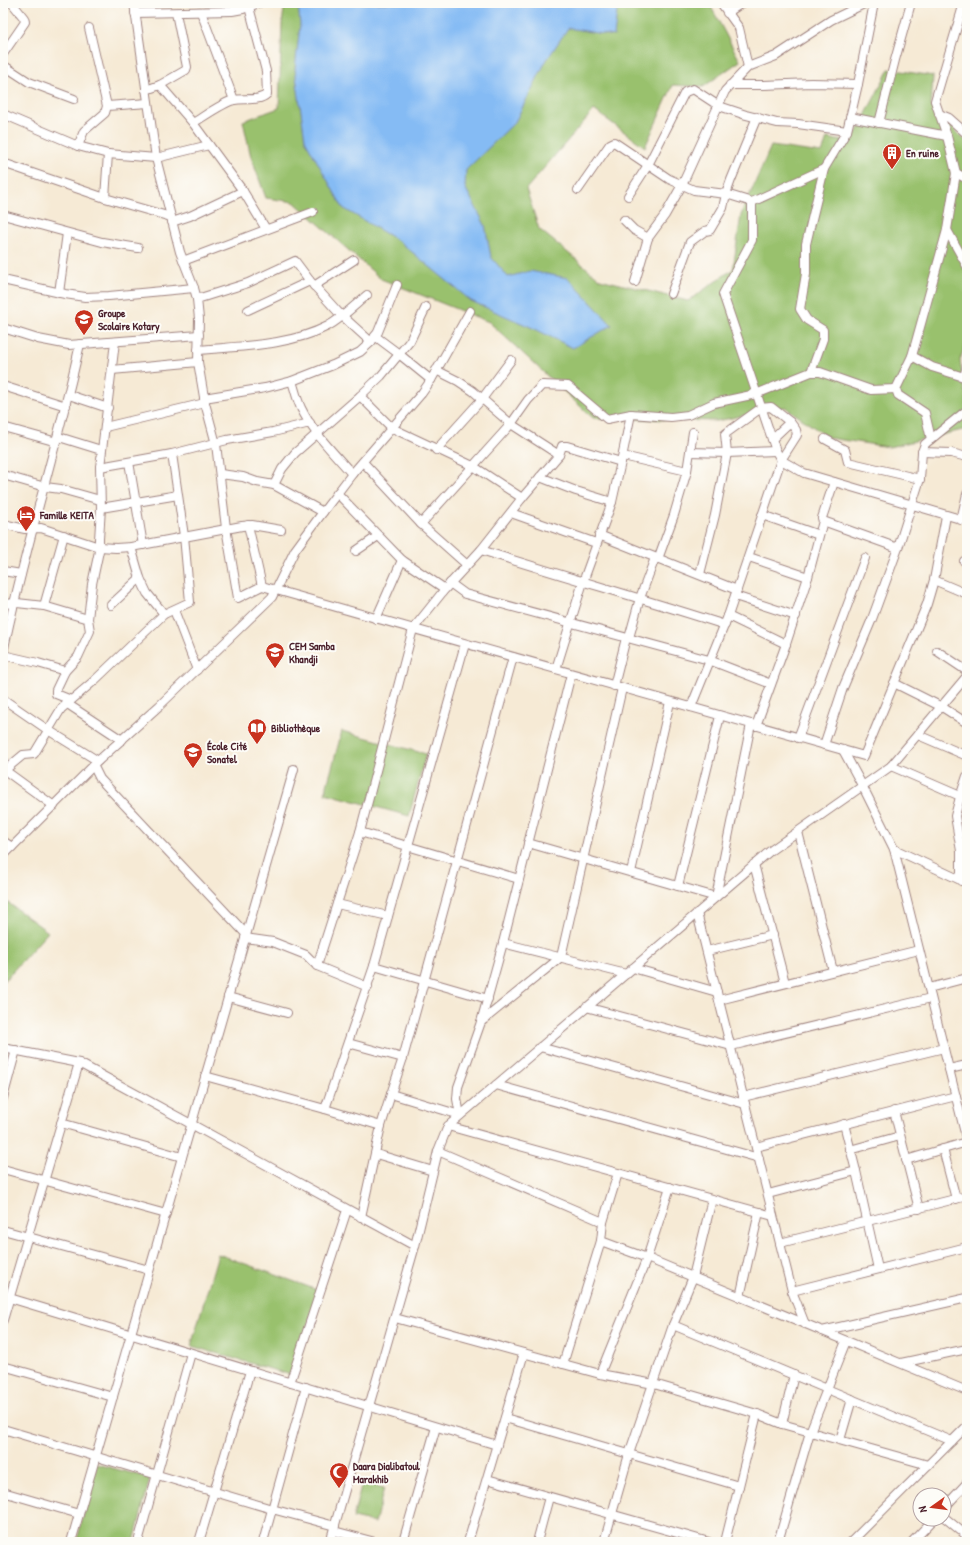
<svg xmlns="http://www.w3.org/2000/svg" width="970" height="1545" font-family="'Patrick Hand',sans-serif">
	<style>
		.green { fill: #99c16d; stroke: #72704c }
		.water { fill: #85bbf4; stroke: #686d90 }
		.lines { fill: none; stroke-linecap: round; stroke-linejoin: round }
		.minor-casing { stroke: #a08480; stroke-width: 10 }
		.minor { stroke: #fff; stroke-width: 8 }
		.labels { text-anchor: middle; stroke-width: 4; stroke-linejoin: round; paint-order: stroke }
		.poi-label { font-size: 11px; font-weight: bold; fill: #4a1f2b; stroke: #fdfcf7; text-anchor: start }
	</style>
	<rect width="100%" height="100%" fill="#fdfcf7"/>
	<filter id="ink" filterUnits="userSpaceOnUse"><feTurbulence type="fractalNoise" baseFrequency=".025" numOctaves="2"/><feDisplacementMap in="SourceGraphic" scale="8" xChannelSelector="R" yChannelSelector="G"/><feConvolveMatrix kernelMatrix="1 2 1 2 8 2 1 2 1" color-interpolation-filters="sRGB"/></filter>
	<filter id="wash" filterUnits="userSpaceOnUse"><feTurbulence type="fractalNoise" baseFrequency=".012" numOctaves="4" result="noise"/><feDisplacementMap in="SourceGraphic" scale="16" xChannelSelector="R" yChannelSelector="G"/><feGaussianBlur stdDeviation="0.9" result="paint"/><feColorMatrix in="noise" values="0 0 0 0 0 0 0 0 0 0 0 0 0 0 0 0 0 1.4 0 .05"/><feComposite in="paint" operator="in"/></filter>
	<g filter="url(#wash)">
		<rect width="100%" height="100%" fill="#f6ead5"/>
		<!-- green -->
		<g class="green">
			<path d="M285,3H709L740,61L703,87L673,85L645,147L594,110L526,189L539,229L600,279L688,301L733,269L741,215L771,146L822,153L827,138L851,143L889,69L933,76L931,106L967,142V340L960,360L965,392L967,393V429L889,447L829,438L785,407L717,421L593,418L489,322L381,279L294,202L266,198L251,157L243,121L279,108L282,23Z"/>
			<path d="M342,731L426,754L409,816L325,793Z"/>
			<path d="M3,899L48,932L3,982Z"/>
			<path d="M218,1254L320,1291L291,1375L191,1346Z"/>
			<path d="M97,1464L150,1478L134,1542H85L77,1540Z"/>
			<path d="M362,1482L384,1488L375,1523L353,1518Z"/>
		</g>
		<!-- water -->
		<path class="water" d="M298,3H618L614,36L568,28L546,61L515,122L466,170L465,187L485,225L491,257L508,277L530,271L568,278L612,325L573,348L535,329L471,301L400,242L343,208L305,140L295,69L300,25Z"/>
	</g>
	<g filter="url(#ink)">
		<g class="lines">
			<!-- minor casing -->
			<g class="minor-casing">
				<g id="minor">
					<path d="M134,3L156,158L180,252L194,288L197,299L199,319L198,362L205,403L216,444L226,528L238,598L262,586L864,756L927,604L934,580L946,516"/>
					<path d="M721,3L739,28L748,67"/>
					<path d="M201,12L234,100"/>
					<path d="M135,13L232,11L243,9L259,3"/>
					<path d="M727,13L742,3"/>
					<path d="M3,54L25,22L24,18L12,3"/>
					<path d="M3,65L29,82L74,99"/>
					<path d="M160,85L193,123L243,191L266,229"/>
					<path d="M730,85H764L811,83L858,84"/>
					<path d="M146,90L160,85L186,70L187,67L176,13"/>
					<path d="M107,106L148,103"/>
					<path d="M3,114L78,146L108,154L156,158L209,145"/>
					<path d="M939,114L949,118L967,134"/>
					<path d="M850,117L947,136"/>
					<path d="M193,123C203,117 224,102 234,100C244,98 259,102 267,94L266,71L249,7"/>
					<path d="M879,123L895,60L911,3"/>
					<path d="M78,146L84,131L105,113L107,106L89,28"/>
					<path d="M3,163L105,198L171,217"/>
					<path d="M956,173L967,179"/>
					<path d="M578,190L610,144L614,142L669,179L694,190L726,194L752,202L824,169L847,131L858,84L874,3"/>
					<path d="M628,196L648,165L685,92L693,89L719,106L746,115L777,123L798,124L847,131"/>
					<path d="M105,198L108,154"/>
					<path d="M752,202V240L723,294L776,451L781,460L804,473L967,521"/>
					<path d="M3,215L102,242L138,248"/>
					<path d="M624,220L634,230L648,238"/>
					<path d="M172,222L190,216L243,191"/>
					<path d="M947,230L967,266"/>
					<path d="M183,261L313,212"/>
					<path d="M3,280L65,294L85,297L109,296L194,288"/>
					<path d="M635,282L648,238L665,215L682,185L725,91L748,67L776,56L831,20L866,3"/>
					<path d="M314,286L354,260"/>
					<path d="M59,293L67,233"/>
					<path d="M671,294L690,242L705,231L710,230L723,208L726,194L731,180L757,117"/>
					<path d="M197,299L248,283L295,261L310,281L338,312L371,342"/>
					<path d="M248,310L310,281"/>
					<path d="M3,328L38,339L69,345L199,335"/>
					<path d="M375,336L399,354L431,380"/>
					<path d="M198,350C241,346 289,346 328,326C342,318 355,305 367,295"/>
					<path d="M912,356L932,367L967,378"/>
					<path d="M112,370L198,362"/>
					<path d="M436,370L458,381L473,391L511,424L559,455"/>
					<path d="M811,372L823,339V330L807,320L800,309L806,274V244L824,169"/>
					<path d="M964,377L967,366"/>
					<path d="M292,381C295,390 297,400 301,408C313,433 334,453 352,474"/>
					<path d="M3,386L66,406"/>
					<path d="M69,395L108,408"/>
					<path d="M360,396L392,428L473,466L522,498"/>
					<path d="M204,398L265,388L292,381L333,365L360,352L371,342L378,332L397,285"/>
					<path d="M3,427L57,442"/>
					<path d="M105,427L205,403"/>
					<path d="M59,437L101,450"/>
					<path d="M772,439L790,422"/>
					<path d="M825,439L845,450L848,462L920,479"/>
					<path d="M931,439L925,413L898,395L896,389L912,356L947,230L956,173L947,136L935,101L964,3"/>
					<path d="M436,450L482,399L511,360"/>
					<path d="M690,452L727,453L776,451"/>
					<path d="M922,452L951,453L967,457"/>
					<path d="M623,456L687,471"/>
					<path d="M129,462L143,545"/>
					<path d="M363,462L421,524L466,564"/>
					<path d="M100,467L172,454L227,440L273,432L310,423"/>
					<path d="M220,474L243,477L257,482L274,485L323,512"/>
					<path d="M3,475L45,487L61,489L100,500"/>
					<path d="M540,477L576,491L612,502"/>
					<path d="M274,485L282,469L295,453L360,396L381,376L410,341L426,307"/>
					<path d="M337,493L402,560L445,589"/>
					<path d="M101,508L178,495"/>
					<path d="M511,513L596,543"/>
					<path d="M762,515L819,535"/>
					<path d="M961,520L967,494"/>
					<path d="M823,521L898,548"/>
					<path d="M3,524L25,529L41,528L99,547L116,548L131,547L242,526L252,525L281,530"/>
					<path d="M421,524L511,424L528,400L542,385L568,386L607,419L631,414L671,417L688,415L714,403L756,394L811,372H820L871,390L896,389"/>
					<path d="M248,525L262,586"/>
					<path d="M599,535L737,590"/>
					<path d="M131,547L140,578L147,593L164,614"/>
					<path d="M481,550C562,576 644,599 725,625"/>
					<path d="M356,551L378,536"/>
					<path d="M749,557L808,577"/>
					<path d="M658,559L674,515L687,471L693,432"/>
					<path d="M964,561L967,562"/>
					<path d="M3,571L21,574"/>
					<path d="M934,580L967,594"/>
					<path d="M450,583L465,594L709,660L771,684"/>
					<path d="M735,596L796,616"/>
					<path d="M3,604L17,603L44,606L88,619L90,631L78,657L65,671L56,690V694L71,700"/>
					<path d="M111,605L140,578"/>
					<path d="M44,606L64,535"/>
					<path d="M174,610L197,670"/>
					<path d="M728,616L786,644"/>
					<path d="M88,619L92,584L99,551V539L101,508L100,467L115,342"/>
					<path d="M376,619L402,560"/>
					<path d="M629,638L640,598L655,558"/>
					<path d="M937,651L967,671"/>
					<path d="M3,653C24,549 57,448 80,344"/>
					<path d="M3,655L38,663L65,671"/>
					<path d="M556,669L583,582L612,502L621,462L631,414"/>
					<path d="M894,683L942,707L967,723"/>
					<path d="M614,686L626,638"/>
					<path d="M3,699L48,730L98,761"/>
					<path d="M66,703L122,740"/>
					<path d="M691,707L728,616L781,460L797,435L796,430L790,422L771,407L761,408L725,434L727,453L715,515L700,574"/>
					<path d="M756,726L786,644L808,577L823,521L822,518L834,482"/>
					<path d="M918,735L967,756"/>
					<path d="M798,738L865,558"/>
					<path d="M824,745L843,688L872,619L898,548L920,479L922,452L925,444L967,410"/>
					<path d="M843,750L863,787L894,849L967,1141"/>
					<path d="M93,765L100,779L246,934"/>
					<path d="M891,766L967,799"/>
					<path d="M3,769L54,806"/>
					<path d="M5,770L23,755L34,754L61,709L95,680L164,614L190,602L184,536L172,454"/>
					<path d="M360,832L519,879"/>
					<path d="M798,832L833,971"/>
					<path d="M3,841L12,847"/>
					<path d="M528,843L716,897L751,724"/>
					<path d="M894,849L967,883"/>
					<path d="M3,856L98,761L159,706L272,597L295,550L323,512L352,474L422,393L431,380L470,311"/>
					<path d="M754,864L785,983"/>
					<path d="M631,872L670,702"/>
					<path d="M961,881V851L955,816L960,797L967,776"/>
					<path d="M678,886L720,716"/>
					<path d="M337,904L388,916"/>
					<path d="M697,913L792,1291L805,1324"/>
					<path d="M245,938L273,942L306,955L317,966L368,987"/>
					<path d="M503,943L626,974"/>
					<path d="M707,951L773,935"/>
					<path d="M317,966L360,832L413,629L445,589L481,550L522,498L559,455L562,446H567L621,462"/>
					<path d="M374,966L488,999"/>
					<path d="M633,968L717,992"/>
					<path d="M929,988L967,978"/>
					<path d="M228,997L287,1013"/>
					<path d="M719,1000L919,950"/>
					<path d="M586,1007L731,1046L931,998"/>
					<path d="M481,1022L561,957L622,688"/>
					<path d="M348,1043L403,1058"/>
					<path d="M540,1047L745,1104"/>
					<path d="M3,1048L79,1063L415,1246"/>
					<path d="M949,1069L967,1065"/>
					<path d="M205,1076L325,1109L381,1126"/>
					<path d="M496,1085L759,1158"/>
					<path d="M391,1094L403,1058L513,657"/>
					<path d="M743,1097L944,1048"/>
					<path d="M3,1098L16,1050"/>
					<path d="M325,1109L374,966L465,644"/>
					<path d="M894,1111L919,1209"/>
					<path d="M460,1115L457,1099L458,1087L481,1022L503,943L571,674"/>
					<path d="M61,1123L182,1157"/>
					<path d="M844,1124L856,1171L878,1269"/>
					<path d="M448,1126L773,1216"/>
					<path d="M756,1147L956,1096"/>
					<path d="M943,1149L956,1199"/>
					<path d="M850,1150L900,1136"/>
					<path d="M438,1151L603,1222"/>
					<path d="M376,1154L433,1171"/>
					<path d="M906,1160L967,1142"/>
					<path d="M3,1169L166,1214"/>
					<path d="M768,1194L856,1171"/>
					<path d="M361,1217L381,1126L391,1094L460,1115"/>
					<path d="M3,1230L149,1270"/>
					<path d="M601,1241L647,1258L967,1391"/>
					<path d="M780,1243L967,1196"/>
					<path d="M792,1291L967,1247"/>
					<path d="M3,1296L497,1445"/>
					<path d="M740,1297L759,1212"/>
					<path d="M395,1318L600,1374L654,1384L757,1414L782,1424L928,1465"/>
					<path d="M3,1320L79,1063"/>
					<path d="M673,1325L952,1441"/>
					<path d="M822,1331L967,1298"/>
					<path d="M901,1363L967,1349"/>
					<path d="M563,1364L601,1241L603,1222L618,1173"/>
					<path d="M3,1366L113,1397"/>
					<path d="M600,1374L647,1258L670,1187"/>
					<path d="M290,1383L347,1210"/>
					<path d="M505,1418L739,1486"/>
					<path d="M782,1424L794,1375"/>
					<path d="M3,1429L272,1509L335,1526"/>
					<path d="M840,1440L852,1399"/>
					<path d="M487,1479L709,1542"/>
					<path d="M3,1492L79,1514"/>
					<path d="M944,1508L967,1483"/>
					<path d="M944,1517L967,1536"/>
					<path d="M334,1531L375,1542"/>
					<path d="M71,1542L294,769"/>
					<path d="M138,1542L191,1353"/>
					<path d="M199,1542L250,1371"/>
					<path d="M263,1542L306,1387"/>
					<path d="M330,1542L415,1246L438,1151L448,1126L770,851L891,766L967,676"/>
					<path d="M403,1542L436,1427"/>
					<path d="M468,1542L524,1353"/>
					<path d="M537,1542L549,1497"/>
					<path d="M604,1542L629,1454L673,1325L693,1277L712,1199"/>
					<path d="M725,1542L757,1414"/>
					<path d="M778,1542L810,1432L846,1341"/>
					<path d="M851,1542L967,1426"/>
					<path d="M912,1542L934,1519"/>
				</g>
			</g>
			<!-- minor -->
			<use href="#minor" class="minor"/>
		</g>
	</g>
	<!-- icons -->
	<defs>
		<g id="building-pin" transform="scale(1)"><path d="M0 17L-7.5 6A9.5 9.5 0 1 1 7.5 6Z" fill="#c8321e" stroke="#fdfcf7"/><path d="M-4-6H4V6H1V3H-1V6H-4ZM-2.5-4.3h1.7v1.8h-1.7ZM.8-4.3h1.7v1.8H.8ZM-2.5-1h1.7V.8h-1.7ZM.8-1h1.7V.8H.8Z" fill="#fff"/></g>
		<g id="school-pin" transform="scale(1)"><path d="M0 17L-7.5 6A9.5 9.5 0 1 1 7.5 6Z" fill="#c8321e" stroke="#fdfcf7"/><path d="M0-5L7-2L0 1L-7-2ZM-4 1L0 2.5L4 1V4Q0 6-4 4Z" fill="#fff"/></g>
		<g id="hotel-pin" transform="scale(1)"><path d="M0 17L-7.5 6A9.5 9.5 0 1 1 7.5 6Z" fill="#c8321e" stroke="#fdfcf7"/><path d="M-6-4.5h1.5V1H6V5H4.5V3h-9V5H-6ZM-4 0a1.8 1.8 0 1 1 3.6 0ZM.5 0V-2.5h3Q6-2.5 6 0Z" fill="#fff"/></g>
		<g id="library-pin" transform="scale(1)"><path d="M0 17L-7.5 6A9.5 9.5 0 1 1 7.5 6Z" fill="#c8321e" stroke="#fdfcf7"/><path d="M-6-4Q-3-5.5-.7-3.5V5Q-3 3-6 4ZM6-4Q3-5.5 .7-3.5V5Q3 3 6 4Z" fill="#fff"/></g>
		<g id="mosque-pin" transform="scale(1)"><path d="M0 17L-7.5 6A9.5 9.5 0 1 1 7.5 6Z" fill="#c8321e" stroke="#fdfcf7"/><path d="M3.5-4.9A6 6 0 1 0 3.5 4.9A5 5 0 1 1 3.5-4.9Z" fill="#fff"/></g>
	</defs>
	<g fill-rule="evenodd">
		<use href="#building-pin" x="892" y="153"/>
		<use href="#school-pin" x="84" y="319"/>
		<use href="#hotel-pin" x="26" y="515"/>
		<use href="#school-pin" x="275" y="652"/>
		<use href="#library-pin" x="257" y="728"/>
		<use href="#school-pin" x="193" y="752"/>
		<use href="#mosque-pin" x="339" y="1472"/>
	</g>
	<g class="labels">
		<!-- poi labels -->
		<g class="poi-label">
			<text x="906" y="157">En ruine</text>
			<text x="98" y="317">Groupe<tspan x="98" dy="13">Scolaire Kotary</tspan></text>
			<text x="40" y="519">Famille KEITA</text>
			<text x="289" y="650">CEM Samba<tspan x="289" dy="13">Khandji</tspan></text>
			<text x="271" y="732">Bibliothèque</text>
			<text x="207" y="750">École Cité<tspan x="207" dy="13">Sonatel</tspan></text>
			<text x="353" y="1470">Daara Dialibatoul<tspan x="353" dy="13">Marakhib</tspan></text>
		</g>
	</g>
	<!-- margin -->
	<rect width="970" height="1545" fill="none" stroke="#fdfcf7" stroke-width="16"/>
	<!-- north arrow -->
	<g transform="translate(932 1507) rotate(256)"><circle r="19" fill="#fdfcf7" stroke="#b5a4a5"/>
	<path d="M0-3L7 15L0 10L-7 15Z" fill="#c8321e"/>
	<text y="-6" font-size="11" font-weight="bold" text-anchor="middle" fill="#4a1f2b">N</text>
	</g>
</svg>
